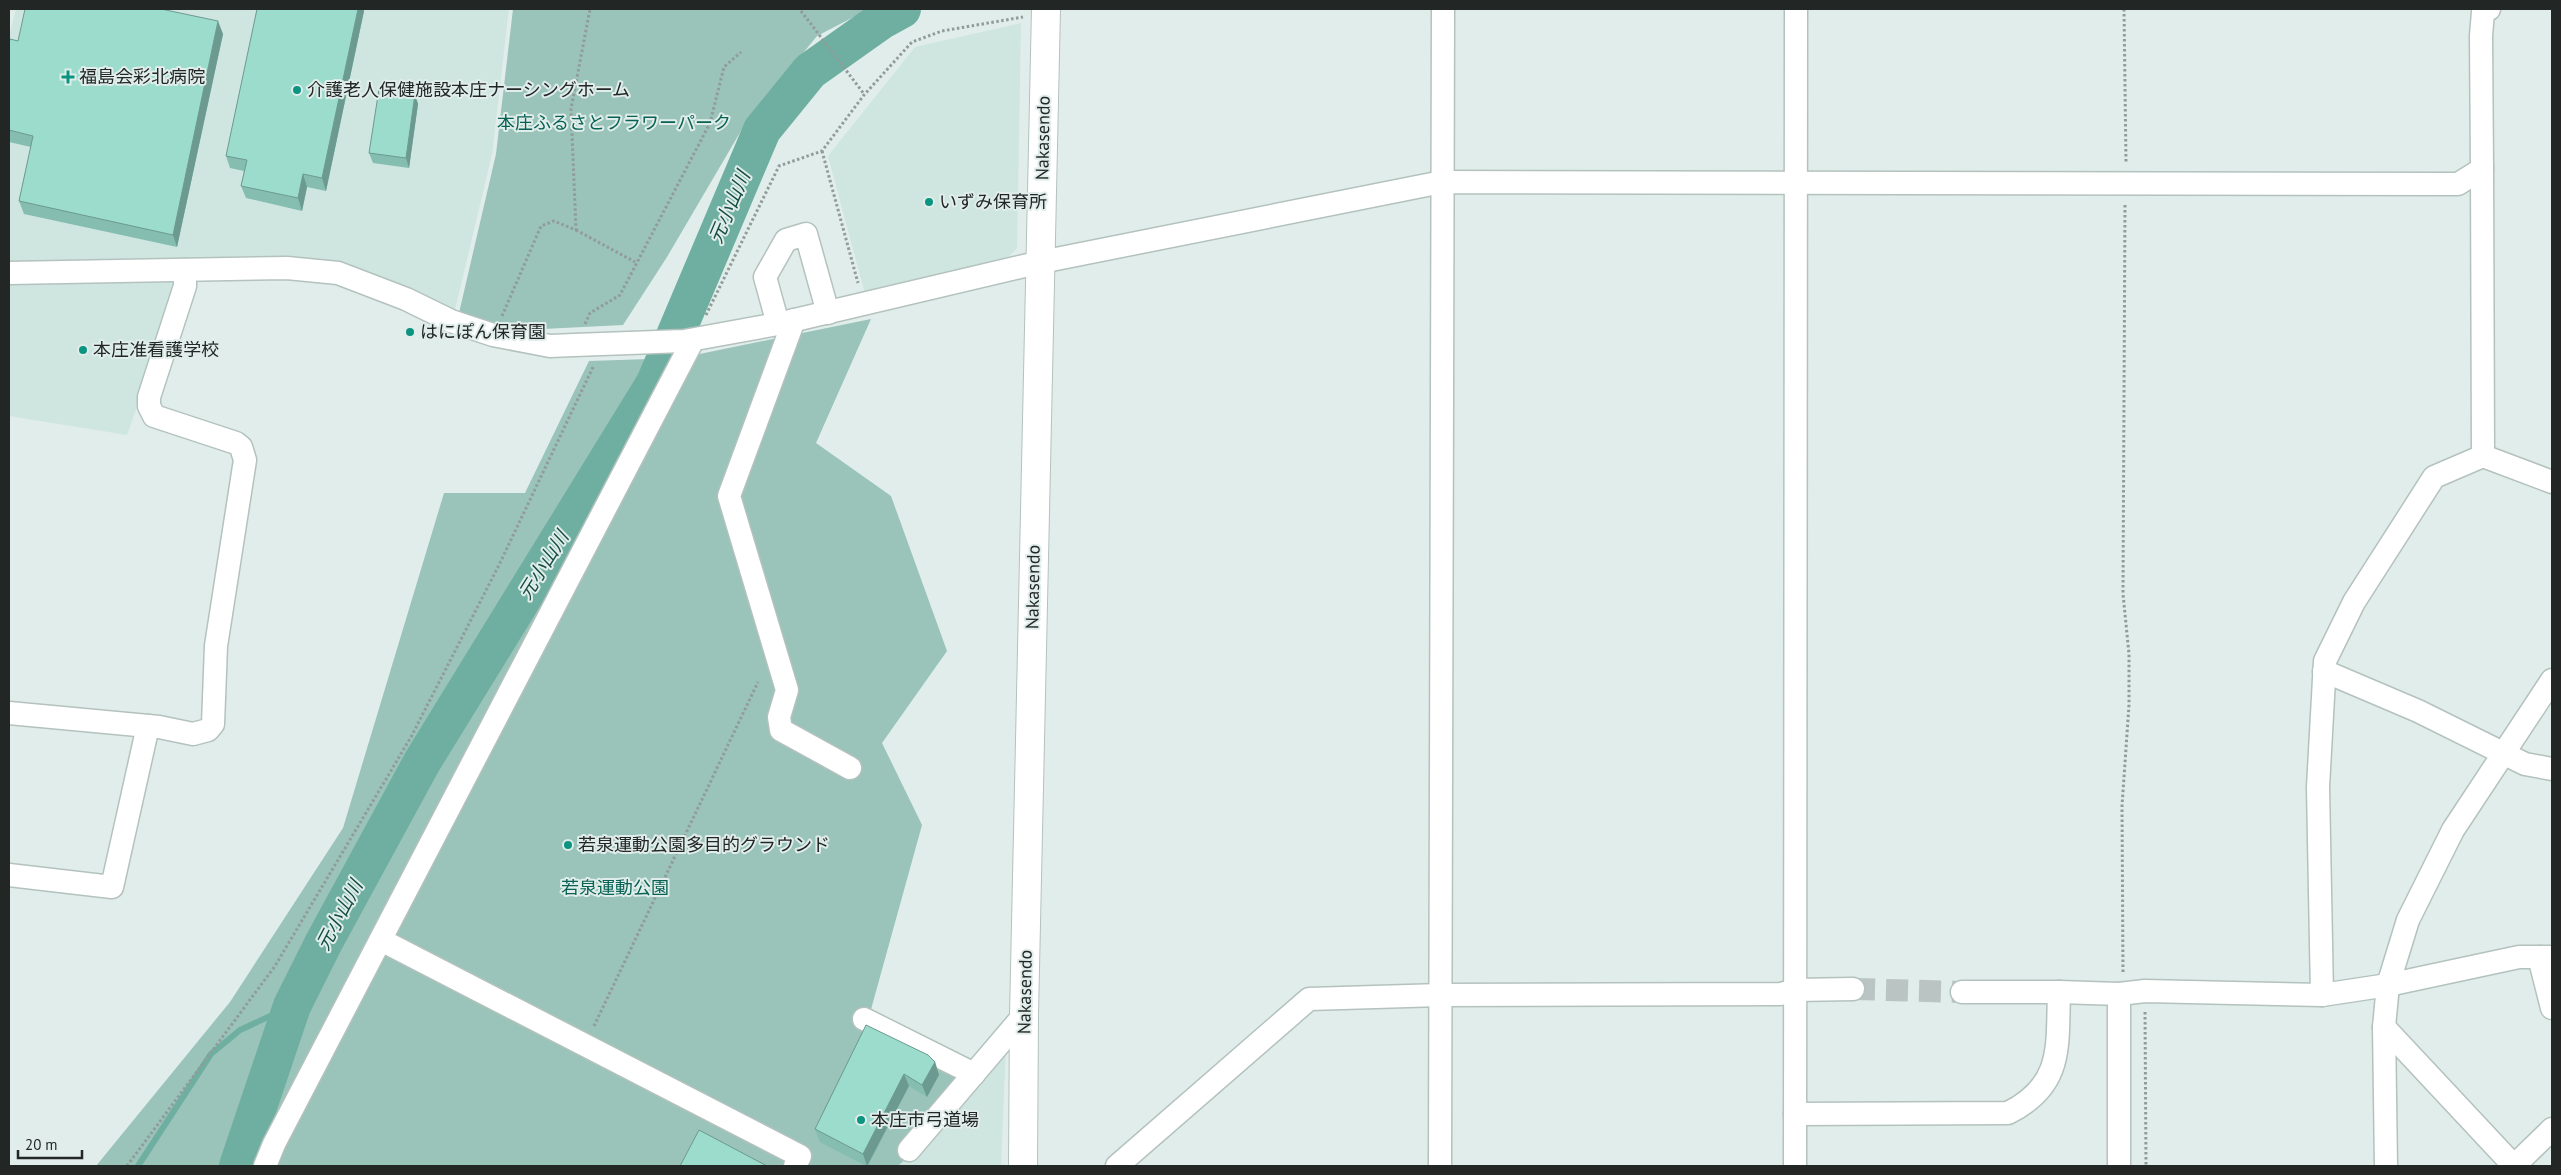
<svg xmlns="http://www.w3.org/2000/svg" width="2561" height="1175" font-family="'PT Sans','Noto Sans JP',sans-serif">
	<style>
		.built { fill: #cfe6e0 }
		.green { fill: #9ac3b9 }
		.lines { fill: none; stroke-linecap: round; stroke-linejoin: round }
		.stream { stroke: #6fafa1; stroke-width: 6 }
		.river { stroke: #6fafa1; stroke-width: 38 }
		.minor-tunnel { stroke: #bac5c3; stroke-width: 22; stroke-dasharray: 22 11; stroke-linecap: butt }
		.minor-casing { stroke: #b4c2be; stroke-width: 25 }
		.highway-casing { stroke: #b4c2be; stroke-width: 30 }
		.path { stroke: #919b99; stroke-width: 3; stroke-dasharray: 2.5 2.5; stroke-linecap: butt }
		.minor { stroke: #fff; stroke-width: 22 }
		.highway { stroke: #fff; stroke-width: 28 }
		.wall { fill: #85bdb0 }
		.shaded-wall { fill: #6c9a90 }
		.building { fill: #9bdccd; stroke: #6c9a90 }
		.poi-dot { fill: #0b9480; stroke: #e0edea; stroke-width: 2 }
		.labels { text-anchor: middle; stroke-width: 4; stroke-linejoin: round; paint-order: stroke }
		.poi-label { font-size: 18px; fill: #222726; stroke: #e0edea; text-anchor: start }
		.park-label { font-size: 18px; fill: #086254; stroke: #e0edea }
		.street-label { font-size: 18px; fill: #222726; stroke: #e0edea }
		.water-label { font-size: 19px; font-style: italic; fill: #144c42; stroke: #e0edea }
	</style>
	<rect width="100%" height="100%" fill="#e0edea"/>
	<!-- built -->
	<g class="built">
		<path d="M16,9H509L492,154L455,310L385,281L359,268L283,256L9,264V37Z"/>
		<path d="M1021,23L1017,248L1008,257L865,294L828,156L915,47Z"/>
		<path d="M177,278L180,284L127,435L9,416V280Z"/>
		<path d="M1006,1045L1001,1166H898L910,1155Z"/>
	</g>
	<!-- green -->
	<g class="green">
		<path d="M513,9H869L817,36L745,124L667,257L623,325L523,330L459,313L496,154Z"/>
		<path d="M871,319L816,443L891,496L947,651L882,743L922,825L870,1013L968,1075L910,1155L898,1166H96L230,1002L343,828L444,493H525L589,361L680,358Z"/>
	</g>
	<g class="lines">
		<!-- stream -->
		<path class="stream" d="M138,1166L211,1054L240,1030L292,1006"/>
		<!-- river -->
		<path class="river" d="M238,1166L292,1006L324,942L422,762L655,383L762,130L810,71L882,20L902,9"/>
		<!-- minor-tunnel -->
		<path class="minor-tunnel" d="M1853,989L1962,992"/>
		<!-- minor casing -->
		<g class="minor-casing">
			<g id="minor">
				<path d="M2482,169L2483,456"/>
				<path d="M9,273L287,268L338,273L406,299L451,321L493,335L550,346L574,345L684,341L778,324L1041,262L1442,182L2458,184L2482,169L2481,36L2483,12L2489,9"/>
				<path d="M794,320L729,496L787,690L779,717L781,730L850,768"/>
				<path d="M778,324L765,277L786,240L806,234L828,313"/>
				<path d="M2324,671L2418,711L2525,764L2552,769"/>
				<path d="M9,713L159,727L193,734L208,730L213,724L216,646L245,460L241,447L236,443L154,416L149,406V397L185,286V270"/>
				<path d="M9,875L112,887L148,726"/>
				<path d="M381,940L800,1156L795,1166"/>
				<path d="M2539,957L2552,1008"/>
				<path d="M1962,992H2059L2119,994L2145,991L2322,995L2388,985L2519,957H2552"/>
				<path d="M2119,994V1166"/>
				<path d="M2322,995L2318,787L2325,661L2354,602L2434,477L2483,456L2552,482"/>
				<path d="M864,1019L974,1074"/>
				<path d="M2384,1027L2514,1166"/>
				<path d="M1795,1114L2008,1113C2064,1085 2057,1046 2059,992"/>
				<path d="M909,1150L1024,1015"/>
				<path d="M265,1166L274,1144L693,340"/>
				<path d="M1117,1166L1309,999L1441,995L1781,994L1795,990L1853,989"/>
				<path d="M1440,1166L1443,9"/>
				<path d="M1795,1166L1796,9"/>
				<path d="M2386,1166L2384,1027L2388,985L2408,920L2453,830L2552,680"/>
				<path d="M2514,1166L2552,1129"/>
			</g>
		</g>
		<!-- highway casing -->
		<g class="highway-casing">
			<path id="highway" d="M1023,1166L1024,1015L1046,9"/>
		</g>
		<!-- path -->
		<g class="path">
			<path d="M2124,9L2126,162"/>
			<path d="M801,11L864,94"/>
			<path d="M822,151L858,283"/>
			<path d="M576,230L635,262"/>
			<path d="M706,315L779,166L822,151L864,95L912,42L942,31L1023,17"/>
			<path d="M502,316L541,226L554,221L576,230L571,109L590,9"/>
			<path d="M585,324L590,313L620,295L710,123L724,67L741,52"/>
			<path d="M2123,972L2122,806L2129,705V654L2123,594L2125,203"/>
			<path d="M2145,1012L2146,1166"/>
			<path d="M594,1026L758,682"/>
			<path d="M127,1166L275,966L411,737L499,565L594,365"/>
		</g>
		<!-- minor -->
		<use href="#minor" class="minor"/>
		<!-- highway -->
		<use href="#highway" class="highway"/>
	</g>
	<!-- wall -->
	<g class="wall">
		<path d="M364,11L326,191L307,187L302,211L246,198L241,186L244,171L230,168L226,156Z"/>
		<path d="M223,34L177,247L24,214L19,201L31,147L9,142V44L18,41Z"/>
		<path d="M415,94L418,104L409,168L373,163L369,153Z"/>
		<path d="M866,1025L935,1062L939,1075L927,1097L909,1086L868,1166H866L820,1142L815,1129Z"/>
	</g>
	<!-- shaded-wall -->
	<g class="shaded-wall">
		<path d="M358,9H364V11L326,191L322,178Z"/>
		<path d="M218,21L223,34L177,247L173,235Z"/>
		<path d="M415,94L418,104L409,168L406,158Z"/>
		<path d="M303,174L307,187L302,211L298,198Z"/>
		<path d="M935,1062L939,1075L927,1097L922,1085Z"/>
		<path d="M904,1074L909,1086L867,1166L863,1154Z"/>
	</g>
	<!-- building -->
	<g class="building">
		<path d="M25,9H161L218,21L173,235L19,201L33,136L9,130V44L10,39L18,41Z"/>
		<path d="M257,9H358L322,178L303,174L298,198L241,186L247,160L226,156Z"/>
		<path d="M379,89L415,94L406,158L369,153Z"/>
		<path d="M866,1025L928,1055L935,1062L922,1085L904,1074L863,1154L815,1129Z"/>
		<path d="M699,1130L767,1166H680Z"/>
	</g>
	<!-- markers -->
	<g class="poi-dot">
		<path d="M65.5 69.5h5v5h5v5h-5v5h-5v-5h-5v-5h5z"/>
		<circle cx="297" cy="90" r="5"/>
		<circle cx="929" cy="202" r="5"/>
		<circle cx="410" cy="332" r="5"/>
		<circle cx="83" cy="350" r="5"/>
		<circle cx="568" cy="845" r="5"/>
		<circle cx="861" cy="1120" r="5"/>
	</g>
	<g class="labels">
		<!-- poi labels -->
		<g class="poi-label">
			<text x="79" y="83">福島会彩北病院</text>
			<text x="307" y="96">介護老人保健施設本庄ナーシングホーム</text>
			<text x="939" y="208">いずみ保育所</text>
			<text x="420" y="338">はにぽん保育園</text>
			<text x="93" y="356">本庄准看護学校</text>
			<text x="578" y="851">若泉運動公園多目的グラウンド</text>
			<text x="871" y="1126">本庄市弓道場</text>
		</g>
		<!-- park labels -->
		<g class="park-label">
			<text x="614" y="129">本庄ふるさとフラワーパーク</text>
			<text x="615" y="894">若泉運動公園</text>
		</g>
		<!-- street labels -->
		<g class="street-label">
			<text transform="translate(1043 138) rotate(-89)" y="6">Nakasendo</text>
			<text transform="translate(1033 587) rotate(-89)" y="6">Nakasendo</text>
			<text transform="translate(1025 992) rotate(-89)" y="6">Nakasendo</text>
		</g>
		<!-- water labels -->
		<g class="water-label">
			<text transform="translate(729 207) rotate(-67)" y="7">元小山川</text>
			<text transform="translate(543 565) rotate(-58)" y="7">元小山川</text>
			<text transform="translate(339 915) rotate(-62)" y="7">元小山川</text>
		</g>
	</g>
	<!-- border -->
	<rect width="2561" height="1175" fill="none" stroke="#222726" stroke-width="20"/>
	<!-- scale -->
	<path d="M18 1150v8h64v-8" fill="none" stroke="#222726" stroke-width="2.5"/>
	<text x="25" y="1150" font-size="15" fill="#222726" stroke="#e0edea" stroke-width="4" paint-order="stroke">20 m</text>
</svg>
